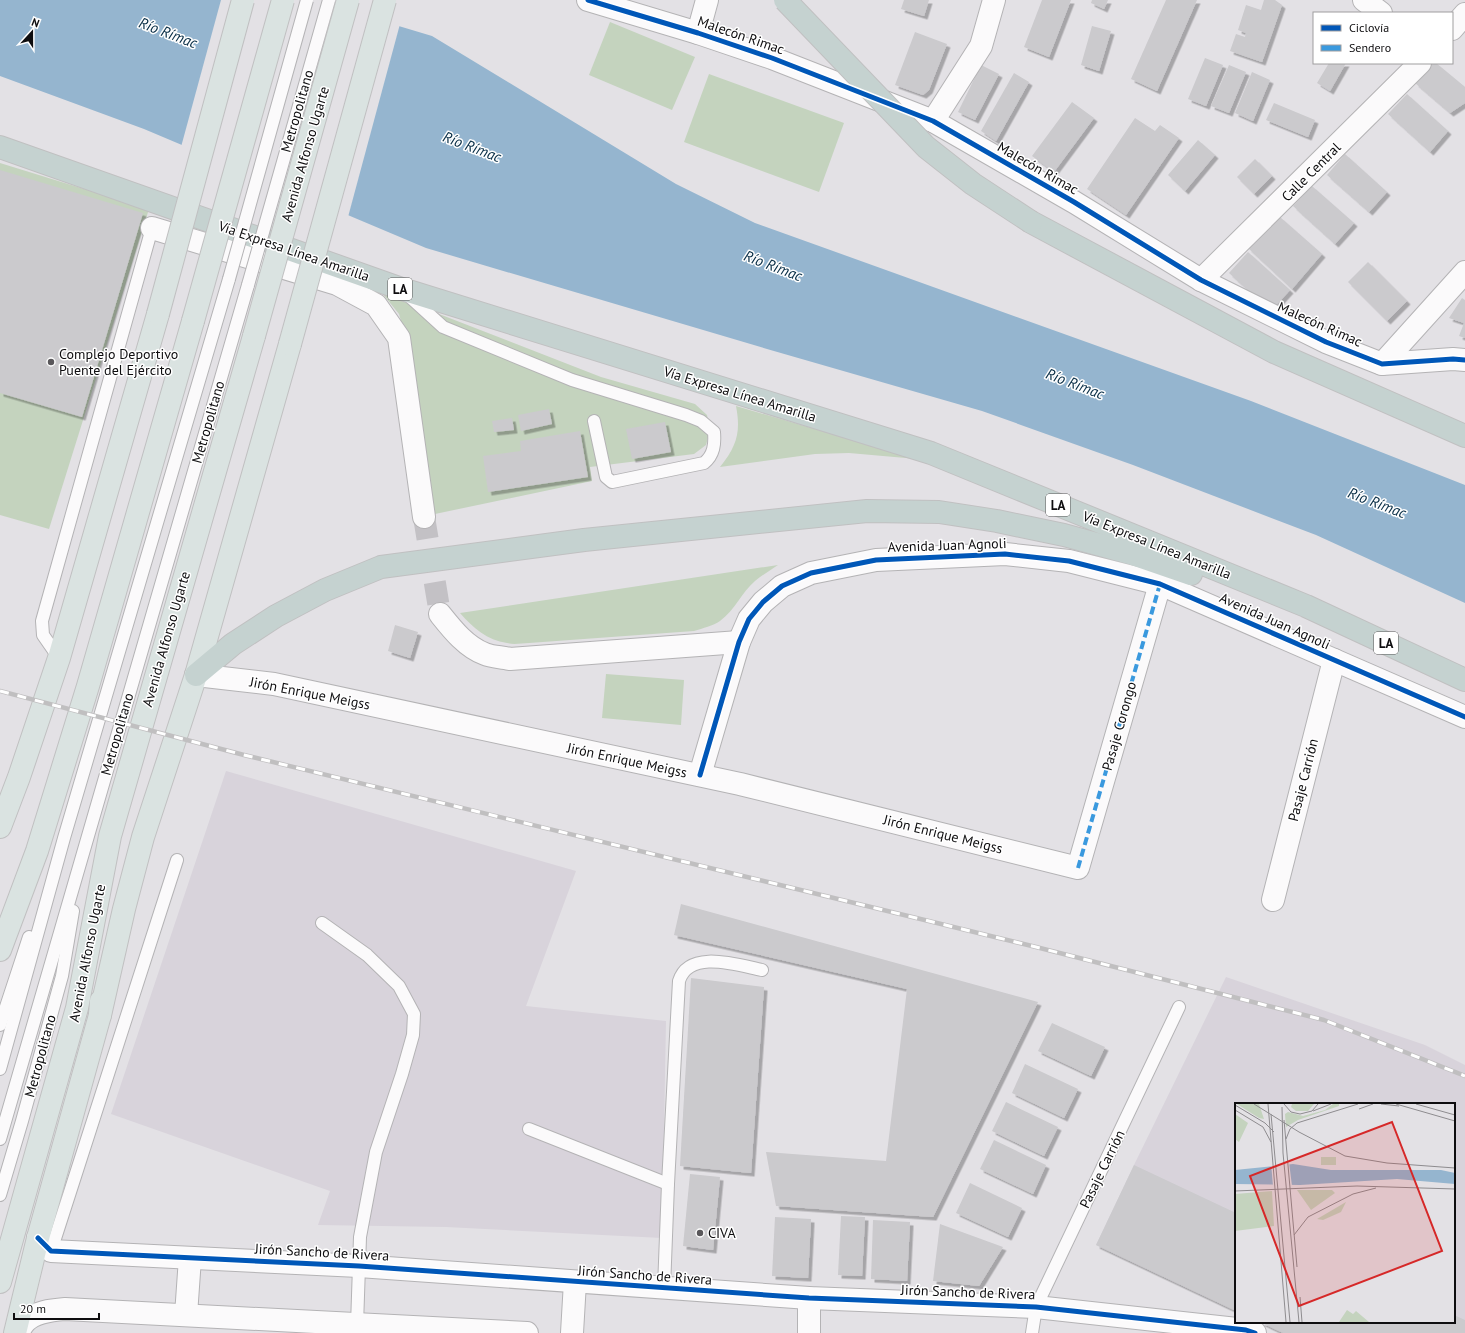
<svg xmlns="http://www.w3.org/2000/svg" width="1465" height="1333" font-family="'PT Sans',sans-serif">
	<style>
		.built { fill: #d8d3db }
		.green { fill: #c4d3be }
		.water { fill: #95b5cf }
		.pier { fill: #e3e1e5 }
		.building { fill: #cbcacd; filter: url(#shadow) }
		.lines { fill: none; stroke-linecap: round; stroke-linejoin: round }
		.street-tunnel { stroke: #c3c1c5; stroke-width: 22; stroke-dasharray: 22 11; stroke-linecap: butt }
		.lane-casing { stroke: #b4b3b5; stroke-width: 14 }
		.street-casing { stroke: #b4b3b5; stroke-width: 24 }
		.primary-casing { stroke: #c0c0c1; stroke-width: 24 }
		.highway-casing { stroke: #c0c0c1; stroke-width: 24 }
		.lane { stroke: #fbfafb; stroke-width: 12 }
		.street { stroke: #fbfafb; stroke-width: 22 }
		.primary { stroke: #dae3e1; stroke-width: 22 }
		.highway { stroke: #c5d2d0; stroke-width: 22 }
		.rail-casing { stroke: #c0bfc0; stroke-width: 4.5 }
		.rail { stroke: #fff; stroke-width: 3; stroke-dasharray: 9; stroke-linecap: butt }
		.lane-bridge-casing { stroke: #b4b3b5; stroke-width: 14; stroke-linecap: butt }
		.primary-bridge-casing { stroke: #c0c0c1; stroke-width: 24; stroke-linecap: butt }
		.highway-bridge-casing { stroke: #c0c0c1; stroke-width: 24; stroke-linecap: butt }
		.lane-bridge { stroke: #fbfafb; stroke-width: 12 }
		.primary-bridge { stroke: #dae3e1; stroke-width: 22 }
		.highway-bridge { stroke: #c5d2d0; stroke-width: 22 }
		.quiet { stroke: #3a99de; stroke-width: 4; stroke-dasharray: 8 4; stroke-linecap: butt }
		.cycleway-casing { stroke: #fff; stroke-width: 8 }
		.cycleway { stroke: #0057b8; stroke-width: 5 }
		.poi-dot { fill: #59575a; stroke: #fff; stroke-width: 1.5 }
		.labels { text-anchor: middle; stroke-width: 3; stroke-linejoin: round; paint-order: stroke }
		.shield { fill: #fff; stroke: #565657; stroke-width: 1 }
		.shield-label { font-size: 13px; font-weight: bold; fill: #0e0d0f }
		.street-label { font-size: 14px; fill: #0e0d0f; stroke: #fff }
		.poi-label { font-size: 14px; fill: #0e0d0f; stroke: #fff; text-anchor: start }
		.water-label { font-size: 15px; font-style: italic; fill: #062c45; stroke: #fff }
		.inset-road { fill: none; stroke: #8e8c8f; stroke-width: 1 }
		.view { fill: #d62828; fill-opacity: 0.15; stroke: #d62828; stroke-width: 2 }
		.inset-edge { fill: none; stroke: #0e0d0f; stroke-width: 2 }
	</style>
	<defs>
		<filter id="shadow"><feDropShadow dx="3.5" dy="3.5" stdDeviation="0" flood-color="#0004"/></filter>
	</defs>
	<rect width="100%" height="100%" fill="#e3e1e5"/>
	<!-- built -->
	<g class="built">
		<path d="M226,771L576,871L526,1006L666,1021L662,1238L446,1227L318,1225L330,1191L111,1114Z"/>
		<path d="M1226,977L1425,1045L1465,1065V1333H1283L1260,1322H1454V1104H1236V1311L1096,1245L1134,1165Z"/>
	</g>
	<!-- green -->
	<g class="green">
		<path d="M610,22L695,57L672,110L589,75Z"/>
		<path d="M709,74L844,123L819,192L684,142Z"/>
		<path d="M0,163L149,209L49,529L0,515Z"/>
		<path d="M378,288L439,314L601,377L695,404L707,415L710,430L706,445L694,454L590,467L592,481L435,514L411,356L399,314Z"/>
		<path d="M736,406L917,459L849,453L815,454L720,467C737,446 741,432 736,406Z"/>
		<path d="M778,565C771,570 762,575 755,581C742,592 735,610 720,621C713,626 703,628 694,631L529,643C522,643 514,645 507,643C487,640 473,628 460,613Z"/>
		<path d="M606,674L684,680L681,725L602,718Z"/>
	</g>
	<!-- water -->
	<path class="water" d="M0,0H312L432,36L676,184L755,223L1251,401L1465,485V603L1316,535L1133,465L982,411L767,349L426,248L144,129L0,76Z"/>
	<!-- pier -->
	<path class="pier" d="M221,0H319L400,24L348,217L181,147Z"/>
	<!-- building -->
	<g class="building">
		<path d="M904,0H929L924,16L901,9Z"/>
		<path d="M1042,0H1071L1049,57L1024,47Z"/>
		<path d="M1092,0H1108L1104,9L1091,3Z"/>
		<path d="M1166,0H1197L1157,91L1131,79Z"/>
		<path d="M1264,0H1275L1282,5L1262,62L1230,51L1236,34L1245,37L1246,33L1238,30L1246,5L1261,10Z"/>
		<path d="M1092,26L1111,31L1099,71L1081,65Z"/>
		<path d="M915,32L947,44L929,90L923,95L895,85Z"/>
		<path d="M1205,58L1223,65L1206,106L1188,99Z"/>
		<path d="M1329,63H1346L1330,91L1317,83Z"/>
		<path d="M1431,63H1436L1465,87V103L1450,113L1415,83Z"/>
		<path d="M981,65L999,74L975,120L958,112Z"/>
		<path d="M1229,65L1246,72L1229,113L1211,106Z"/>
		<path d="M1252,72L1270,80L1253,121L1235,113Z"/>
		<path d="M1014,73L1029,82L996,141L981,131Z"/>
		<path d="M1407,94L1448,131L1430,152L1388,114Z"/>
		<path d="M1072,102L1094,118L1054,172L1032,156Z"/>
		<path d="M1274,103L1315,120L1308,137L1266,120Z"/>
		<path d="M1135,118L1155,131L1160,125L1179,138L1126,215L1087,189Z"/>
		<path d="M1198,140L1215,155L1185,191L1168,175Z"/>
		<path d="M1345,154L1387,192L1369,212L1327,175Z"/>
		<path d="M1255,159L1272,176L1254,194L1237,177Z"/>
		<path d="M0,170L143,213L82,417L0,393Z"/>
		<path d="M1312,186L1354,223L1335,244L1293,206Z"/>
		<path d="M1280,217L1322,254L1292,289L1248,248Z"/>
		<path d="M1248,252L1290,290L1271,311L1229,273Z"/>
		<path d="M1368,262L1407,301L1387,321L1348,282Z"/>
		<path d="M1462,298L1465,300V338L1459,336L1464,323L1449,318Z"/>
		<path d="M549,409L552,424L521,431L518,415Z"/>
		<path d="M512,418L514,430L494,432L492,421Z"/>
		<path d="M665,422L671,452L632,459L626,429Z"/>
		<path d="M580,431L588,477L488,492L483,456L521,451L520,441Z"/>
		<path d="M395,625L418,632L410,658L388,651Z"/>
		<path d="M681,904L1038,1002L933,1217L776,1206L766,1152L886,1161L907,989L674,935Z"/>
		<path d="M691,978L764,987L751,1173L680,1166Z"/>
		<path d="M1052,1023L1105,1047L1091,1076L1038,1051Z"/>
		<path d="M1025,1064L1078,1089L1064,1118L1012,1093Z"/>
		<path d="M1006,1102L1058,1127L1044,1156L992,1131Z"/>
		<path d="M994,1140L1046,1165L1033,1194L980,1169Z"/>
		<path d="M1134,1165L1236,1213V1311L1096,1245Z"/>
		<path d="M690,1174L720,1177L713,1250L683,1246Z"/>
		<path d="M970,1183L1022,1208L1008,1237L956,1213Z"/>
		<path d="M841,1216L865,1217L862,1276L838,1275Z"/>
		<path d="M775,1217L811,1219L808,1278L772,1276Z"/>
		<path d="M873,1220L910,1222L907,1281L871,1279Z"/>
		<path d="M940,1224L1003,1247L979,1286L933,1281Z"/>
		<path d="M1454,1315L1465,1320V1333H1283L1260,1322H1454Z"/>
	</g>
	<g class="lines">
		<!-- street-tunnel -->
		<path class="street-tunnel" d="M424,517L440,614"/>
		<!-- lane casing -->
		<g class="lane-casing">
			<g id="lane">
				<path d="M409,296L443,327L572,380L686,415L701,421L714,432C715,444 714,455 704,463L612,482L606,477L594,421"/>
				<path d="M59,658L43,635L42,621L152,228"/>
				<path d="M322,923L367,955L399,986L414,1014L413,1035L402,1074L376,1152L360,1237L357,1325"/>
				<path d="M0,1025L29,937"/>
				<path d="M0,1069L64,838L229,279"/>
				<path d="M529,1129L668,1184"/>
				<path d="M0,1139L248,285"/>
				<path d="M0,1195L22,1121L62,976L73,911"/>
				<path d="M51,1251L177,860"/>
				<path d="M664,1288L668,1184L679,981C689,949 737,965 762,970"/>
				<path d="M1032,1333L1036,1307L1179,1007"/>
			</g>
		</g>
		<!-- street casing -->
		<g class="street-casing">
			<g id="street">
				<path d="M588,0L698,33L772,58L933,121L1074,202L1201,280L1326,342L1382,364L1453,359L1465,360"/>
				<path d="M1364,0L1381,13"/>
				<path d="M1452,29L1465,14"/>
				<path d="M698,33L707,0"/>
				<path d="M933,121L981,46L994,0"/>
				<path d="M152,228L337,284L376,305L399,338L424,517"/>
				<path d="M1201,280L1420,63"/>
				<path d="M1382,364L1465,272"/>
				<path d="M440,614C452,629 466,647 485,654C492,657 502,657 510,659L739,642"/>
				<path d="M196,675L274,684L740,784L1078,868L1160,584"/>
				<path d="M700,775L739,642L749,619L763,602L782,586L811,573L876,560L1005,554L1069,561L1160,584L1465,717"/>
				<path d="M1273,900L1334,660"/>
				<path d="M38,1238L51,1251L359,1266L809,1298L1036,1307L1246,1330L1255,1333"/>
				<path d="M186,1315L190,1258"/>
				<path d="M18,1333C20,1329 22,1325 25,1322C34,1312 52,1310 65,1309L527,1333"/>
				<path d="M572,1333L575,1282"/>
				<path d="M809,1333V1298"/>
			</g>
		</g>
		<!-- primary casing -->
		<g class="primary-casing">
			<g id="primary">
				<path d="M0,827L19,777L59,658L158,314"/>
				<path d="M0,950L37,851L88,686L193,321"/>
				<path d="M100,1015L124,909L143,837L196,675L290,344"/>
				<path d="M0,1282L77,1008L110,836L254,336"/>
				<path d="M15,1333L38,1238L100,1015L101,1001"/>
			</g>
		</g>
		<!-- highway casing -->
		<g class="highway-casing">
			<g id="highway">
				<path d="M0,147L402,289L931,453L1306,606L1465,680"/>
				<path d="M1031,222L1274,352L1465,436"/>
				<path d="M196,675L233,644L276,616L325,590L381,567L584,540L867,511L939,512L997,521L1064,535L1133,554L1191,574"/>
			</g>
		</g>
		<!-- lane -->
		<use href="#lane" class="lane"/>
		<!-- street -->
		<use href="#street" class="street"/>
		<!-- primary -->
		<use href="#primary" class="primary"/>
		<!-- highway -->
		<use href="#highway" class="highway"/>
		<!-- rail casing -->
		<g class="rail-casing">
			<path id="rail" d="M0,691L244,755L1036,947L1324,1020L1465,1076"/>
		</g>
		<!-- rail -->
		<use href="#rail" class="rail"/>
		<!-- lane-bridge casing -->
		<g class="lane-bridge-casing">
			<g id="lane-bridge">
				<path d="M229,279L307,0"/>
				<path d="M248,285L329,0"/>
			</g>
		</g>
		<!-- primary-bridge casing -->
		<g class="primary-bridge-casing">
			<g id="primary-bridge">
				<path d="M158,314L243,0"/>
				<path d="M193,321L283,0"/>
				<path d="M254,336L348,0"/>
				<path d="M290,344L385,0"/>
			</g>
		</g>
		<!-- highway-bridge casing -->
		<g class="highway-bridge-casing">
			<path id="highway-bridge" d="M785,0L926,147L973,184L1031,222"/>
		</g>
		<!-- lane-bridge -->
		<use href="#lane-bridge" class="lane-bridge"/>
		<!-- primary-bridge -->
		<use href="#primary-bridge" class="primary-bridge"/>
		<!-- highway-bridge -->
		<use href="#highway-bridge" class="highway-bridge"/>
		<!-- quiet -->
		<path class="quiet" d="M1078,868L1160,584"/>
		<!-- cycleway casing -->
		<g class="cycleway-casing">
			<g id="cycleway">
				<path d="M588,0L698,33L772,58L933,121L1074,202L1201,280L1326,342L1382,364L1453,359L1465,360"/>
				<path d="M700,775L739,642L749,619L763,602L782,586L811,573L876,560L1005,554L1069,561L1160,584L1465,717"/>
				<path d="M38,1238L51,1251L359,1266L809,1298L1036,1307L1246,1330L1255,1333"/>
			</g>
		</g>
		<!-- cycleway -->
		<use href="#cycleway" class="cycleway"/>
	</g>
	<!-- markers -->
	<g class="poi-dot">
		<circle cx="51" cy="362" r="4"/>
		<circle cx="700" cy="1233" r="4"/>
	</g>
	<g class="labels">
		<!-- shield labels -->
		<g class="shield">
			<rect x="388" y="278" width="24" height="22" rx="3"/>
			<rect x="1046" y="494" width="24" height="22" rx="3"/>
			<rect x="1374" y="632" width="24" height="22" rx="3"/>
		</g>
		<g class="shield-label">
			<text x="400" y="294">LA</text>
			<text x="1058" y="510">LA</text>
			<text x="1386" y="648">LA</text>
		</g>
		<!-- street labels -->
		<g class="street-label">
			<text transform="translate(741 35) rotate(19)" y="5">Malecón Rimac</text>
			<text transform="translate(297 111) rotate(-74)" y="5">Metropolitano</text>
			<text transform="translate(305 154) rotate(-74)" y="5">Avenida Alfonso Ugarte</text>
			<text transform="translate(1038 168) rotate(30)" y="5">Malecón Rimac</text>
			<text transform="translate(1311 172) rotate(-45)" y="5">Calle Central</text>
			<text transform="translate(294 251) rotate(19)" y="5">Vía Expresa Línea Amarilla</text>
			<text transform="translate(1320 324) rotate(24)" y="5">Malecón Rimac</text>
			<text transform="translate(740 394) rotate(17)" y="5">Vía Expresa Línea Amarilla</text>
			<text transform="translate(208 422) rotate(-74)" y="5">Metropolitano</text>
			<text transform="translate(947 545) rotate(-2)" y="5">Avenida Juan Agnoli</text>
			<text transform="translate(1157 545) rotate(22)" y="5">Vía Expresa Línea Amarilla</text>
			<text transform="translate(1275 621) rotate(24)" y="5">Avenida Juan Agnoli</text>
			<text transform="translate(166 639) rotate(-74)" y="5">Avenida Alfonso Ugarte</text>
			<text transform="translate(310 693) rotate(11)" y="5">Jirón Enrique Meigss</text>
			<text transform="translate(1119 726) rotate(-74)" y="5">Pasaje Corongo</text>
			<text transform="translate(117 734) rotate(-74)" y="5">Metropolitano</text>
			<text transform="translate(627 760) rotate(12)" y="5">Jirón Enrique Meigss</text>
			<text transform="translate(1303 780) rotate(-76)" y="5">Pasaje Carrión</text>
			<text transform="translate(943 834) rotate(14)" y="5">Jirón Enrique Meigss</text>
			<text transform="translate(87 953) rotate(-79)" y="5">Avenida Alfonso Ugarte</text>
			<text transform="translate(40 1056) rotate(-75)" y="5">Metropolitano</text>
			<text transform="translate(1102 1169) rotate(-64)" y="5">Pasaje Carrión</text>
			<text transform="translate(322 1252) rotate(3)" y="5">Jirón Sancho de Rivera</text>
			<text transform="translate(645 1275) rotate(4)" y="5">Jirón Sancho de Rivera</text>
			<text transform="translate(968 1292) rotate(2)" y="5">Jirón Sancho de Rivera</text>
		</g>
		<!-- poi labels -->
		<g class="poi-label">
			<text x="59" y="359">Complejo Deportivo<tspan x="59" dy="16">Puente del Ejército</tspan></text>
			<text x="708" y="1238">CIVA</text>
		</g>
		<!-- water labels -->
		<g class="water-label">
			<text transform="translate(168 33) rotate(21)" y="5">Río Rímac</text>
			<text transform="translate(472 147) rotate(21)" y="5">Río Rímac</text>
			<text transform="translate(773 266) rotate(21)" y="5">Río Rímac</text>
			<text transform="translate(1075 384) rotate(21)" y="5">Río Rímac</text>
			<text transform="translate(1377 503) rotate(21)" y="5">Río Rímac</text>
		</g>
	</g>
	<!-- overview -->
	<g transform="translate(1235 1103)">
		<rect width="220" height="220" fill="#e3e1e5"/>
		<path d="M2,1H24L29,16L24,15ZM57,1H79L73,8H61L56,4ZM98,1H104V3L63,17L51,24L50,11L53,9L68,13L90,7ZM0,11L13,20L4,39L0,36ZM86,54H101V62H86ZM62,87H97L100,90L76,107ZM37,88L39,123L0,128V91ZM111,99L106,109L88,117L82,116ZM112,207L118,211L121,208L134,219H104Z" fill="#c4d3be"/>
		<path d="M58,61L96,67H206L220,70V81L162,76L65,82L0,81V67Z" fill="#95b5cf"/>
		<path d="M54,59L57,83H38L36,60Z" fill="#e3e1e5"/>
		<path class="inset-road" d="M19,1L64,29L110,53L152,60L220,65M33,1L51,219M49,1L56,9L65,11L77,8L83,1M146,1L164,3M161,1L220,18M181,1L220,12M0,2L30,20L39,29M47,4L48,50L64,219M124,6L138,1M0,7L28,24L36,39M78,8L96,1M36,11L55,219M49,17L62,164M51,36L55,26L62,20L123,1M0,88L122,83L220,86M59,132L73,114L118,91L141,85M65,194L67,219"/>
		<path class="view" d="M157,19L207,148L64,203L15,73Z"/>
		<rect width="220" height="220" class="inset-edge"/>
	</g>
	<!-- legend -->
	<rect x="1313" y="12" width="140" height="52" fill="#ffffff" stroke="#9f9e9f"/>
	<rect x="1321" y="25" width="20" height="6" fill="#0057b8" stroke="#9f9e9f"/>
	<text x="1349" y="32" font-size="12" fill="#0e0d0f">Ciclovía</text>
	<rect x="1321" y="45" width="20" height="6" fill="#3a99de" stroke="#9f9e9f"/>
	<text x="1349" y="52" font-size="12" fill="#0e0d0f">Sendero</text>
	<!-- north arrow -->
	<g transform="translate(32 32) rotate(21)" stroke="#ffffff" stroke-width="3" paint-order="stroke">
	<path d="M0-3L7 15L0 10L-7 15Z" fill="#0e0d0f"/>
	<text y="-6" font-size="11" font-weight="bold" text-anchor="middle" fill="#0e0d0f">N</text>
	</g>
	<!-- scale -->
	<path d="M14 1313v6h85v-6" fill="none" stroke="#0e0d0f" stroke-width="2"/>
	<text x="20" y="1313" font-size="12" fill="#0e0d0f" stroke="#ffffff" stroke-width="3" paint-order="stroke">20 m</text>
</svg>
